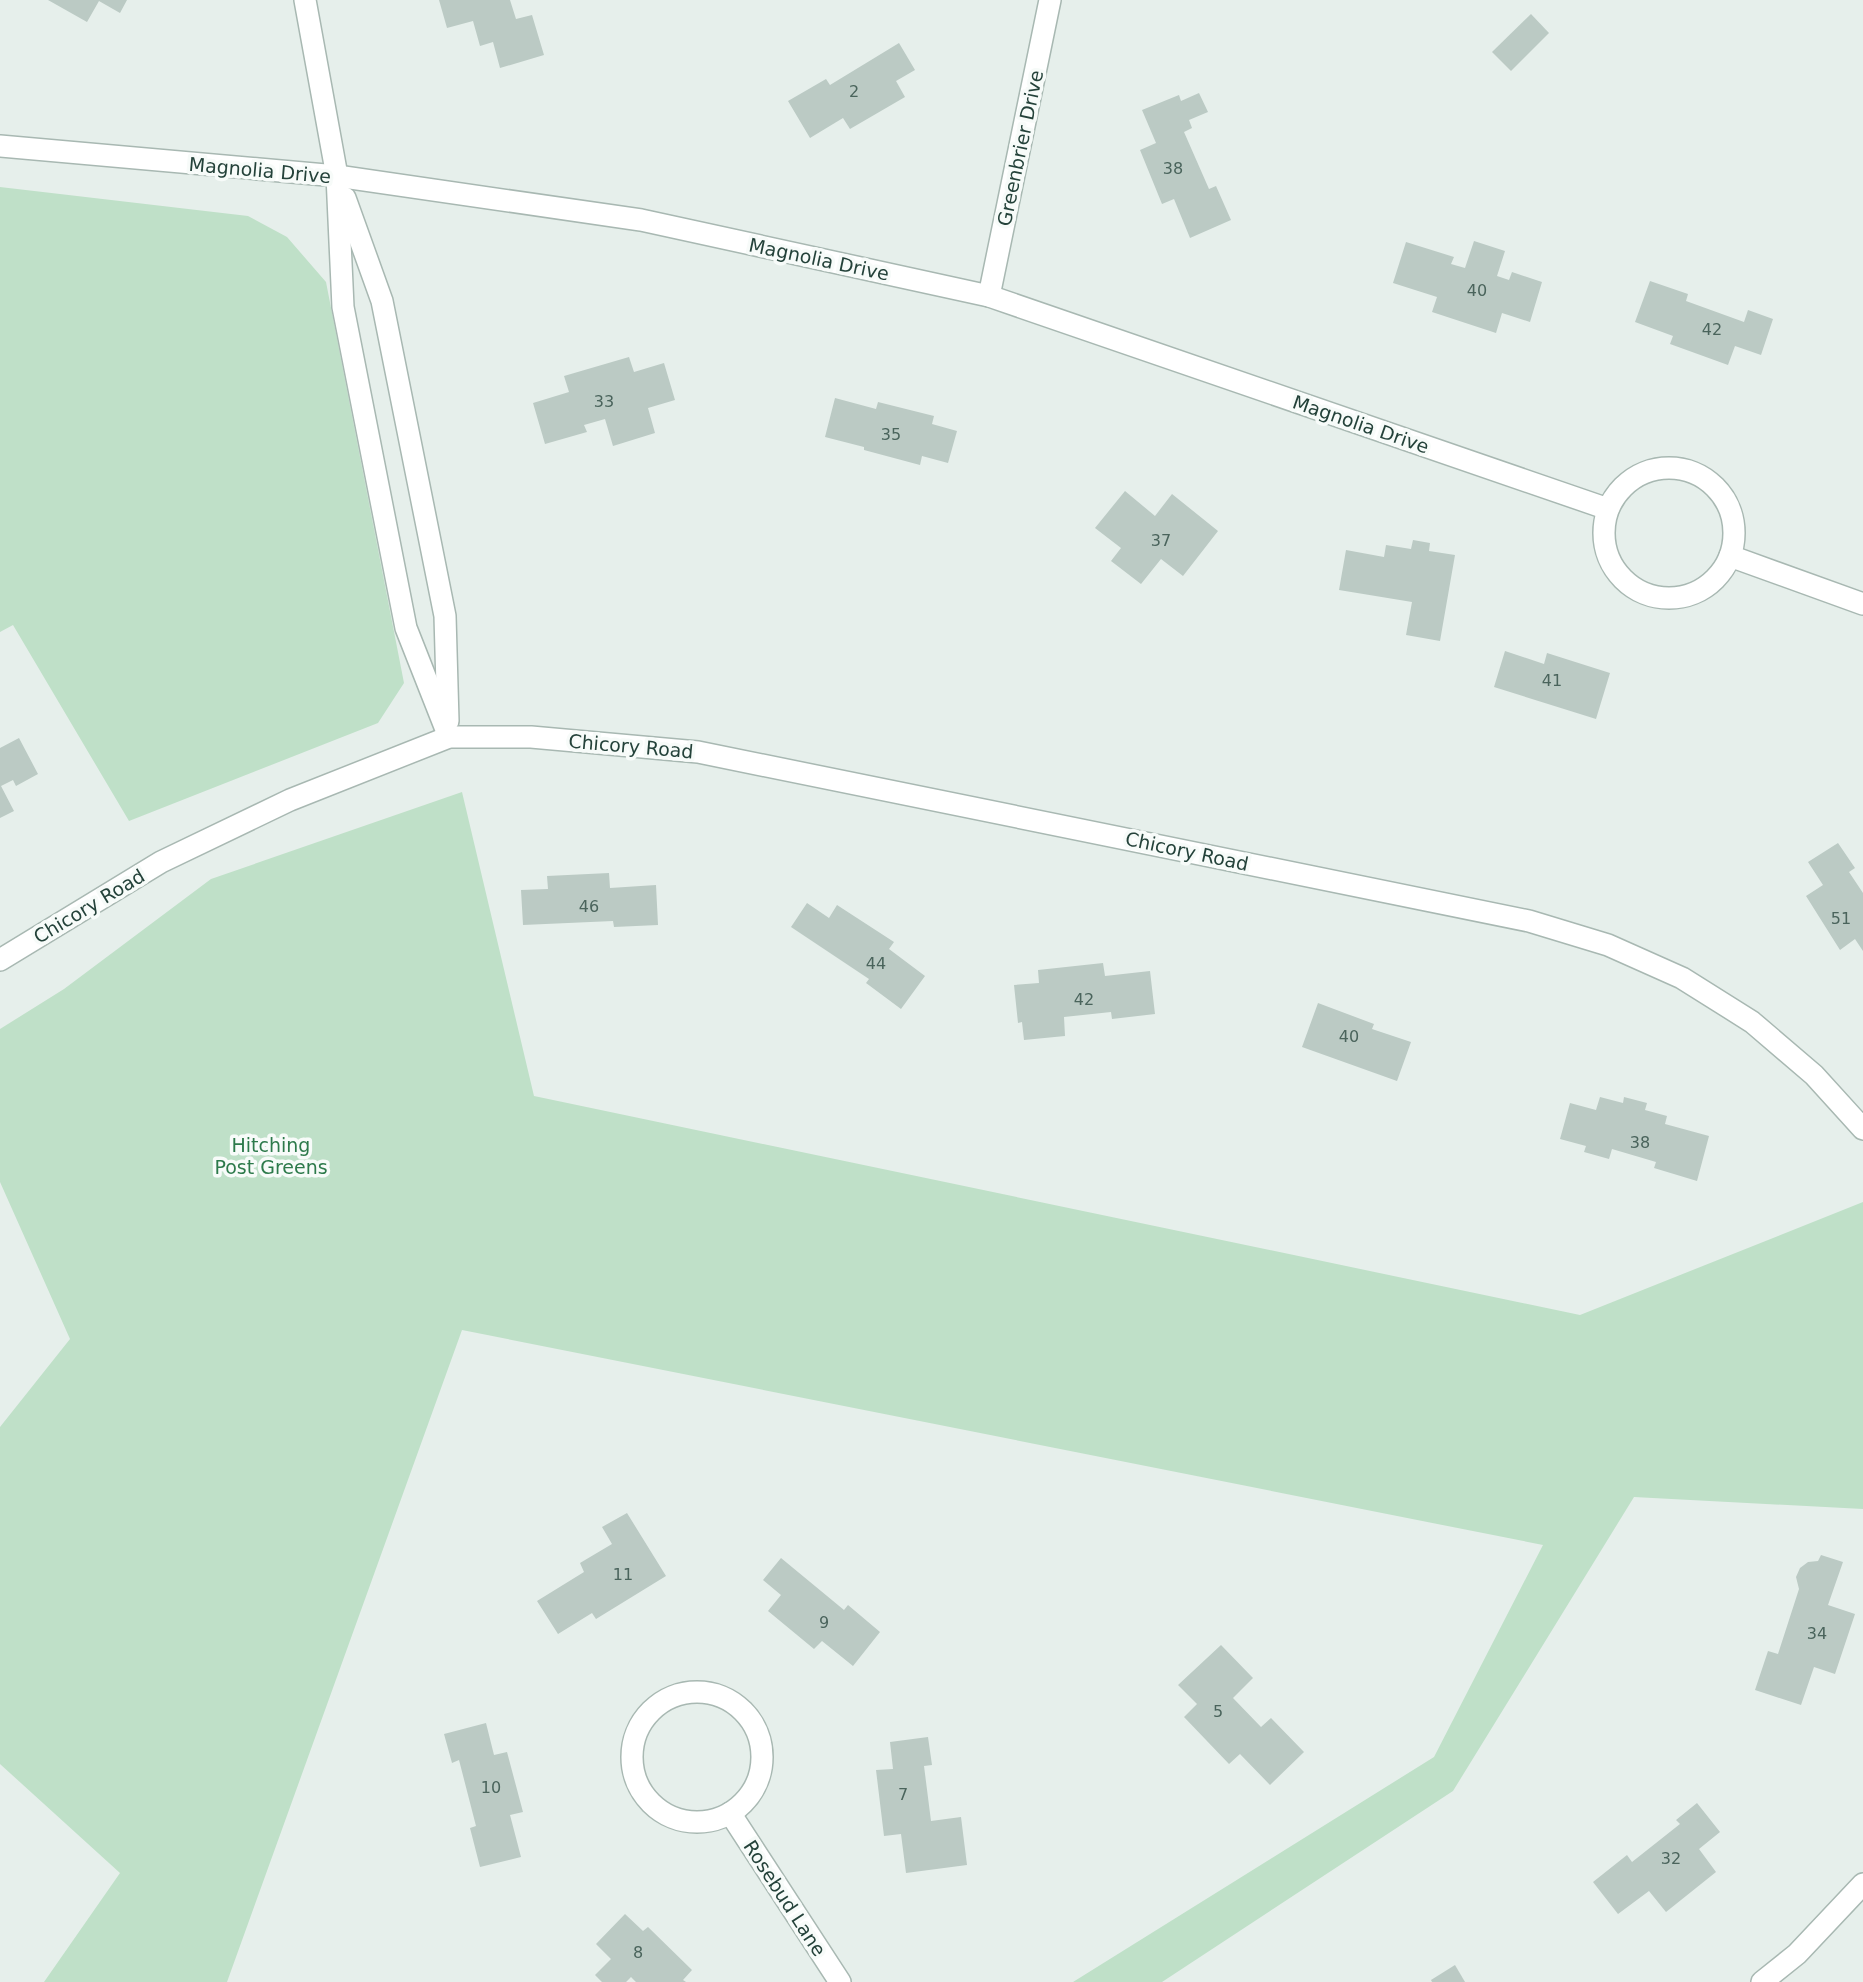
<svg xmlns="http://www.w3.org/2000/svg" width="1863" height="1982" font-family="'DejaVu Sans',sans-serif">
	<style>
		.green { fill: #bfe0c8 }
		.building { fill: #bbcac4 }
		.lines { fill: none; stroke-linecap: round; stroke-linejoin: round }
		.minor-casing { stroke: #a8b8b2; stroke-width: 24 }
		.minor { stroke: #fff; stroke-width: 21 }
		.labels { text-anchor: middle; stroke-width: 7; stroke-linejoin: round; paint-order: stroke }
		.number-label { font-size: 16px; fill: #4a645c }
		.street-label { font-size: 19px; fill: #24423a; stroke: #f7fbf9 }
		.park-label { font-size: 19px; fill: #2d7a4b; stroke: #f7fbf9 }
	</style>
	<rect width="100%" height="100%" fill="#e6efeb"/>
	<!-- green -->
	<g class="green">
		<path d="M0,187L248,216L287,237L326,282L404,683L378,723L129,821L13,625L0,632Z"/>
		<path d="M462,792L534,1096L1580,1315L1863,1202V1509L1634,1497L1453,1791L1162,1982H1073L1434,1757L1543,1545L462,1330L227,1982H44L120,1873L0,1764V1427L70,1339L0,1182V1029L64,989L211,879Z"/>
	</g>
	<!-- building -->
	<g class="building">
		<path d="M48,0H127L120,13L99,1L87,22Z"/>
		<path d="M439,0H510L516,19L532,15L544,55L500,68L493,42L480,46L473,21L447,28Z"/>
		<path d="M1531,14L1549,33L1511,71L1492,52Z"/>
		<path d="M899,43L915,70L896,81L905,97L850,129L843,118L810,138L788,101L826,79L830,85Z"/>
		<path d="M1199,93L1208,112L1189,120L1192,128L1184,132L1209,189L1216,186L1231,220L1190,238L1174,199L1162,204L1140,150L1156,143L1142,110L1179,95L1181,101Z"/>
		<path d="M1474,241L1505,251L1497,276L1509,280L1512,272L1542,282L1530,322L1502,313L1496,333L1432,312L1437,297L1393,283L1406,242L1454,257L1451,264L1465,268Z"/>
		<path d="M1650,281L1688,294L1686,301L1744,322L1748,310L1773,319L1761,355L1735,346L1728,365L1670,344L1673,336L1635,322Z"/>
		<path d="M629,357L634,372L664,363L675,400L648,408L655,433L613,446L605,419L584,425L587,432L545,444L533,403L569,392L564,376Z"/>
		<path d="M835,398L876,409L878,402L934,416L932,424L957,431L948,463L922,456L920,465L864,450V447L825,437Z"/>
		<path d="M1125,491L1155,516L1172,494L1218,531L1183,576L1161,559L1141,584L1111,561L1121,548L1095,528Z"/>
		<path d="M1413,540L1430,543L1429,551L1455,555L1440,641L1406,635L1412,602L1339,590L1346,550L1384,557L1386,545L1411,549Z"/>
		<path d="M1505,651L1544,664L1547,653L1610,673L1596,719L1494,687Z"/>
		<path d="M19,738L38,774L16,786L13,780L1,786L14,811L0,818V748Z"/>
		<path d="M1838,843L1855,868L1849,872L1863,893V951L1855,939L1840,950L1806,896L1823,885L1808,862Z"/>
		<path d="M609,873L610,888L656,885L658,925L614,927L613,921L523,925L521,890L548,889L547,876Z"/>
		<path d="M807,903L829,918L837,905L894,942L889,949L925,976L901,1009L866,983L869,979L791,927Z"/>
		<path d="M1103,963L1105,976L1150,971L1155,1014L1112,1019L1111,1012L1064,1017L1065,1036L1024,1040L1022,1022L1018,1023L1014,985L1039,983L1038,970Z"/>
		<path d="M1318,1003L1374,1024L1372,1029L1411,1042L1397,1081L1302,1047Z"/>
		<path d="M1600,1097L1623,1103L1624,1097L1647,1103L1645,1110L1667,1116L1665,1124L1709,1136L1697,1181L1654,1168L1656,1162L1612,1149L1609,1159L1584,1152L1586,1146L1560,1139L1570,1103L1596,1110Z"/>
		<path d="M627,1513L666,1576L596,1619L592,1613L558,1634L537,1601L584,1572L580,1563L612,1544L602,1527Z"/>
		<path d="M1821,1555L1843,1562L1828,1605L1855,1614L1835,1674L1814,1667L1801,1705L1755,1690L1768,1651L1778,1654L1799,1589L1796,1577L1800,1568L1808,1562L1818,1561Z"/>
		<path d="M781,1558L844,1610L848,1605L880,1632L853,1666L822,1641L814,1649L768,1611L781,1595L763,1580Z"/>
		<path d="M1221,1645L1253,1678L1233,1698L1261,1727L1271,1718L1304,1752L1270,1785L1240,1754L1229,1764L1184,1717L1197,1704L1178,1685Z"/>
		<path d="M486,1723L494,1755L507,1752L523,1812L510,1815L521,1857L480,1867L470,1828L476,1826L459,1760L452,1763L444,1734Z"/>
		<path d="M928,1737L932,1765L924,1766L931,1821L961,1817L967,1865L906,1873L901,1834L884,1836L876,1770L893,1769L890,1742Z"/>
		<path d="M1697,1803L1720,1832L1699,1849L1716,1872L1666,1912L1649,1891L1618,1914L1593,1882L1627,1855L1632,1862L1680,1824L1676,1820Z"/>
		<path d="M625,1914L643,1931L648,1927L692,1970L683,1980L686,1982H636L631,1977L626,1982H602L595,1975L611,1959L596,1944Z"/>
		<path d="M1455,1965L1465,1982H1432L1431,1980Z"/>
	</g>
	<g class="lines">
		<!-- minor casing -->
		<g class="minor-casing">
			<g id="minor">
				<path d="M305,0L337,176L343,307L406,628L449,737"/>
				<path d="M0,146L337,176L641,220L989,296L1608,509"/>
				<path d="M345,198L382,301L445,616L448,721"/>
				<path d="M989,296L1050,0"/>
				<circle cx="1669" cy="533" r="65"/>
				<path d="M1730,556L1863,604"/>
				<path d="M0,960L161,862L290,800L449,737H531L698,752L1529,921L1608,945L1682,978L1752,1022L1814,1075L1863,1129"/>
				<circle cx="697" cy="1757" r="65"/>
				<path d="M730,1813L840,1982"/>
				<path d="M1762,1982L1797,1954L1863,1884"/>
			</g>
		</g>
		<!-- minor -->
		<use href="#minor" class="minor"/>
	</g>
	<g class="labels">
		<!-- number labels -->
		<g class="number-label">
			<text x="854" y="97">2</text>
			<text x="1173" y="174">38</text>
			<text x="1477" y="296">40</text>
			<text x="1712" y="335">42</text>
			<text x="604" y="407">33</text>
			<text x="891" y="440">35</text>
			<text x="1161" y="546">37</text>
			<text x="1552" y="686">41</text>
			<text x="589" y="912">46</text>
			<text x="1841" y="924">51</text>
			<text x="876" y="969">44</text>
			<text x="1084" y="1005">42</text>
			<text x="1349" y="1042">40</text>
			<text x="1640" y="1148">38</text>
			<text x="623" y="1580">11</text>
			<text x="824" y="1628">9</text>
			<text x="1817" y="1639">34</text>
			<text x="1218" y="1717">5</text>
			<text x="491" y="1793">10</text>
			<text x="903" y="1800">7</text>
			<text x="1671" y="1864">32</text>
			<text x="638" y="1958">8</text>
		</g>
		<!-- street labels -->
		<g class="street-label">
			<text transform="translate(1020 148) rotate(-78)" y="7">Greenbrier Drive</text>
			<text transform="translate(260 170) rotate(5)" y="7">Magnolia Drive</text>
			<text transform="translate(819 259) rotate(12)" y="7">Magnolia Drive</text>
			<text transform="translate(1361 424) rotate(19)" y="7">Magnolia Drive</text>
			<text transform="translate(631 746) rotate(5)" y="7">Chicory Road</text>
			<text transform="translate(1187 851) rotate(12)" y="7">Chicory Road</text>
			<text transform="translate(89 906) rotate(-31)" y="7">Chicory Road</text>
			<text transform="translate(785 1898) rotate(57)" y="7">Rosebud Lane</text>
		</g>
		<!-- park labels -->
		<g class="park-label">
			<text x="271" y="1152">Hitching<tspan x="271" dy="22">Post Greens</tspan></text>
		</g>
	</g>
</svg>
